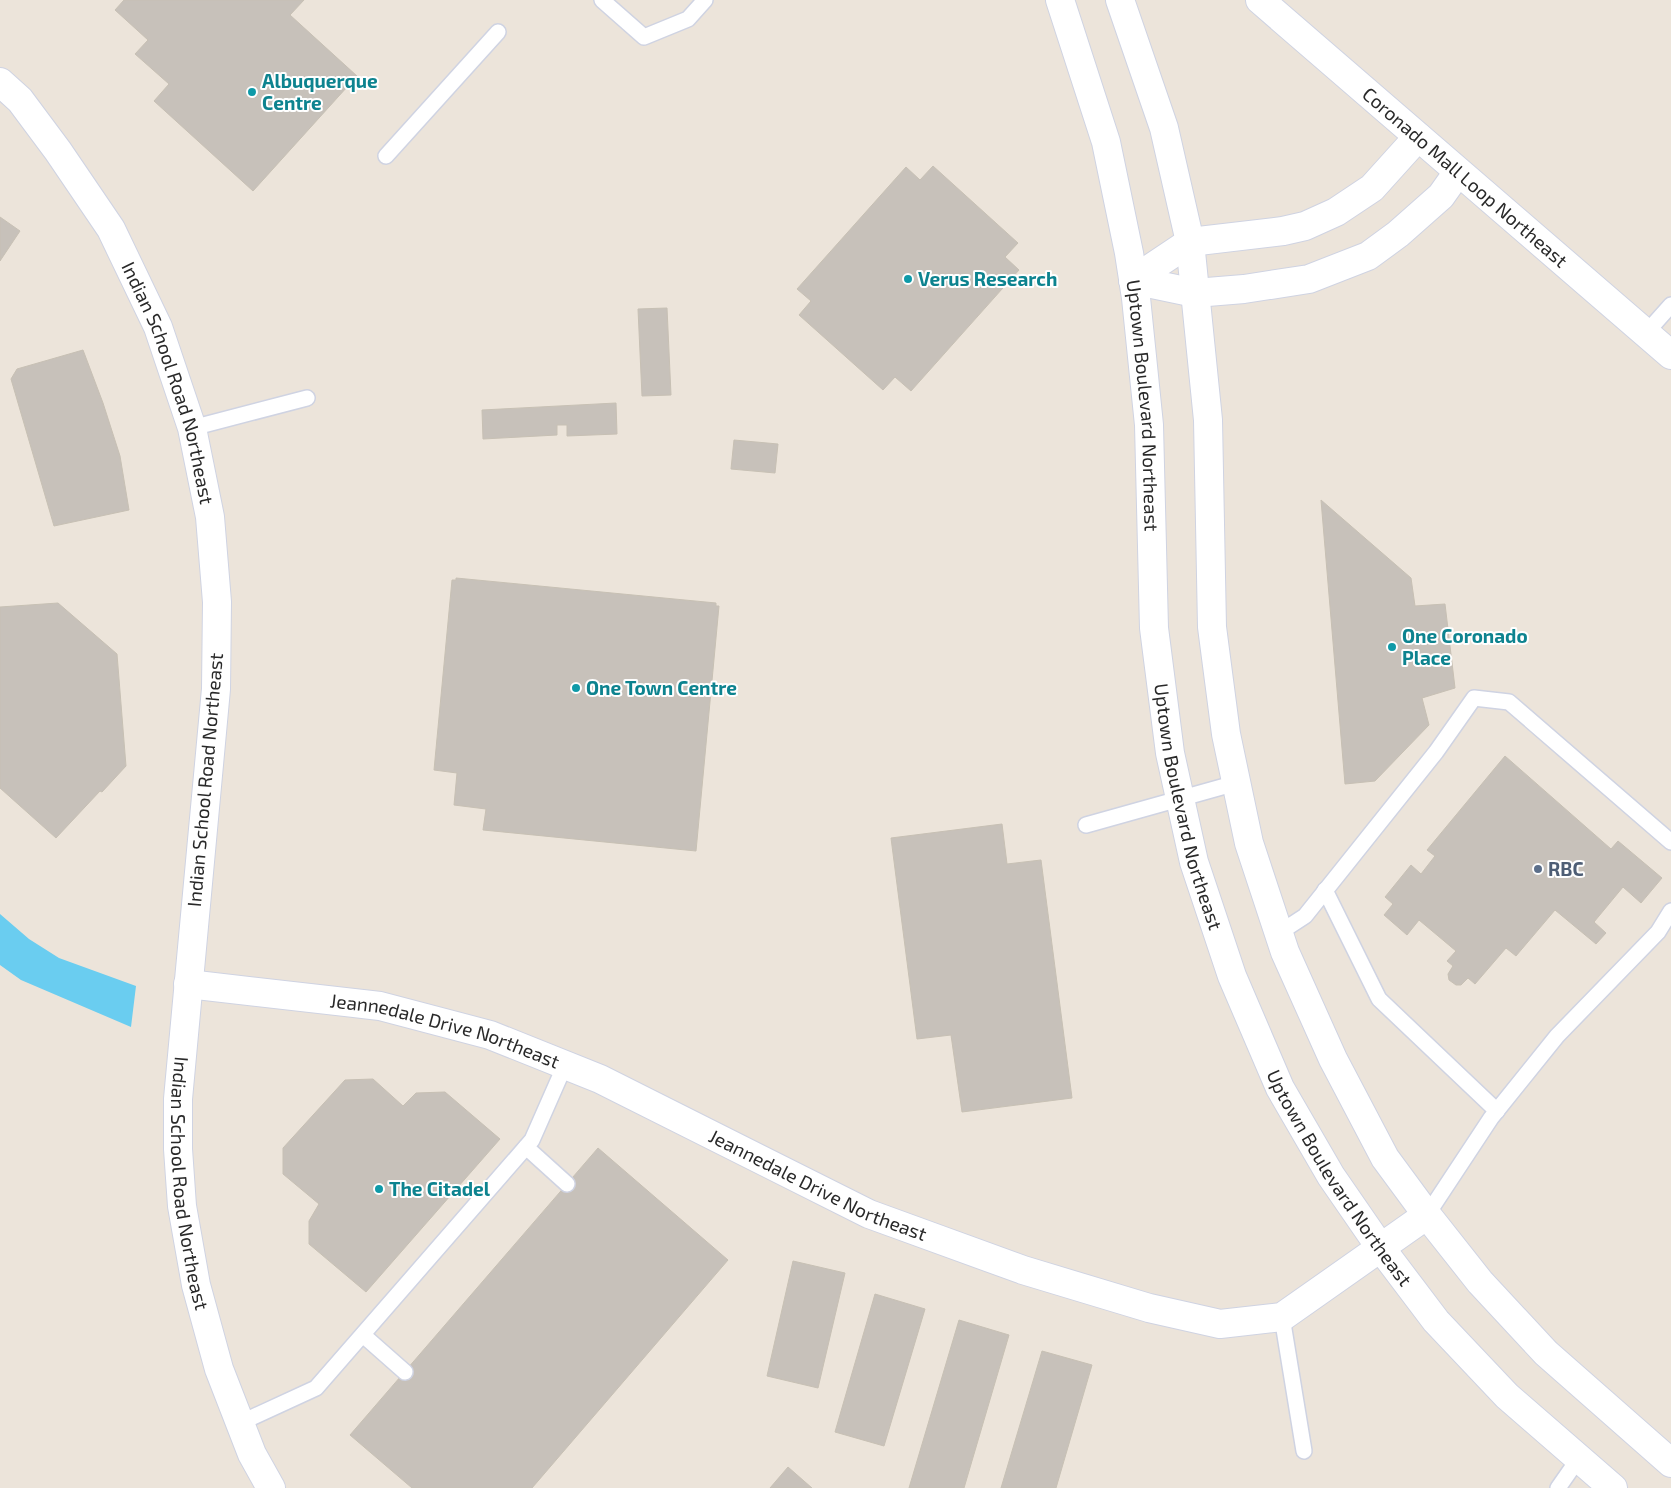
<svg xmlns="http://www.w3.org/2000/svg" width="1671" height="1488" font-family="'Exo 2',sans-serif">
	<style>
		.water { fill: #6acdf0 }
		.building { fill: #c7c1ba; stroke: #c7c0b4 }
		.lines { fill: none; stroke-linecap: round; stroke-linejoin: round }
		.lane-casing { stroke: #cfd3e2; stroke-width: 18 }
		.street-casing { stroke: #cfd3e2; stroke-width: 30 }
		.secondary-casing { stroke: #cfd3e2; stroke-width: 30 }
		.lane { stroke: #fff; stroke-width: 15 }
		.street { stroke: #fff; stroke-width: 28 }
		.secondary { stroke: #fff; stroke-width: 28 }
		.culture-dot { fill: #0f9aa8; stroke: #fff; stroke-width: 2 }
		.service-dot { fill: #5c6f8a; stroke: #fff; stroke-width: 2 }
		.labels { text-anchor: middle; stroke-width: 4; stroke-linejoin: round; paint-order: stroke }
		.culture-label { font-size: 19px; font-weight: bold; fill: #0d838f; stroke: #fff; text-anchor: start }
		.street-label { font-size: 19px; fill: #292929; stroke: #fff }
		.service-label { font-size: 19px; font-weight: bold; fill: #4e5e75; stroke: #fff; text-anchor: start }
	</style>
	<rect width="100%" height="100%" fill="#ece4da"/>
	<!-- water -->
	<path class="water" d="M0,914L29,939L59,958L136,986L131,1027L21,980L0,965Z"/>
	<!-- building -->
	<g class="building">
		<path d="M124,0H304L290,15L357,76L253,191L154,101L169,84L135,54L148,40L115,10Z"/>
		<path d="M933,166L1018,243L1005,257L1019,270L911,391L895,377L883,390L799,315L811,301L797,289L906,167L920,180Z"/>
		<path d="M0,217L20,231L0,261Z"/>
		<path d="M667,308L671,395L642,396L638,309Z"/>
		<path d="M83,350L103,403L120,456L129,510L54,526L11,379L17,369Z"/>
		<path d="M616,403L617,434L567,436V425H557V435L483,439L482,410Z"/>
		<path d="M734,440L778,444L775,473L731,469Z"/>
		<path d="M1321,500L1411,578L1415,606L1445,604L1455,688L1422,698L1429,725L1375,781L1345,784Z"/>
		<path d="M456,578L716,603V606H719L696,851L483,830L486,809L454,805L457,773L434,770L452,580H456Z"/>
		<path d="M58,603L117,654L126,766L102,792L100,791L56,838L0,788V607Z"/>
		<path d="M1505,756L1611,849L1618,841L1662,878L1641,903L1623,887L1594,922L1606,933L1596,944L1555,910L1516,956L1506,948L1475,984L1468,978L1461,985H1456L1449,980L1448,974L1453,966L1447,961L1456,951L1419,920L1407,935L1384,915L1393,904L1385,897L1411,865L1421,874L1435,856L1427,850Z"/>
		<path d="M1002,824L1007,864L1041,860L1072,1098L962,1112L951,1035L917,1039L891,838Z"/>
		<path d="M373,1079L403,1106L416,1093L445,1092L500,1139L366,1292L309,1244V1221L319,1204L283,1174V1148L345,1080Z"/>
		<path d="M598,1148L728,1260L532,1488H412L350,1435Z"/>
		<path d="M793,1261L845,1273L818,1388L767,1376Z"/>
		<path d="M875,1294L925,1309L884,1446L835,1432Z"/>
		<path d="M959,1320L1009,1335L964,1488H909Z"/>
		<path d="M1042,1351L1092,1365L1056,1488H1001Z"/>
		<path d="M788,1467L812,1488H770Z"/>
	</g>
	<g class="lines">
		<!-- lane casing -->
		<g class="lane-casing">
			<g id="lane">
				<path d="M602,0L644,37L688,19L705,0"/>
				<path d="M386,156L498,32"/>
				<path d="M1646,333L1671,305"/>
				<path d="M192,428L307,398"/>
				<path d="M1086,825L1236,783"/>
				<path d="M1325,890L1379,999L1497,1111"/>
				<path d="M1279,933L1305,916L1436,752L1474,698L1509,702L1671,842"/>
				<path d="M526,1147L567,1184"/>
				<path d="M1427,1215L1491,1118L1557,1036L1658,932L1671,911"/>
				<path d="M1282,1317L1304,1451"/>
				<path d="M363,1335L405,1372"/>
				<path d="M240,1423L316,1388L532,1140L565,1065"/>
				<path d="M1558,1488L1579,1458"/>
			</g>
		</g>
		<!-- street casing -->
		<g class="street-casing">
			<g id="street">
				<path id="s1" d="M1260,0L1671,355"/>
				<path d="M1133,280L1195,293L1244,289L1309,279L1368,256L1398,234L1441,196L1458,172"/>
				<path d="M1133,280L1190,242L1283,231L1305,226L1336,212L1372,188L1418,137"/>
				<path id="s2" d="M188,984L380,1006L490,1035L600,1079L869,1214L1023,1270L1149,1308L1220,1324L1282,1317L1427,1215"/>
			</g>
		</g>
		<!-- secondary casing -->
		<g class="secondary-casing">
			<g id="secondary">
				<path id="s3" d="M1060,0L1106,142L1129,253L1136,298L1149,425L1154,628L1170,753L1194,862L1232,976L1280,1088L1331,1176L1380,1247L1436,1321L1507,1396L1613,1488"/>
				<path d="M1120,0L1164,128L1190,242L1208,420L1212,627L1226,734L1249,843L1285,952L1333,1059L1385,1158L1427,1215L1480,1282L1546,1353L1671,1463"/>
				<path id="s4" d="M0,82L20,100L58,151L111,229L158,327L192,428L210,517L217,602L216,689L178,1099V1149L182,1206L196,1285L219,1369L252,1454L271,1488"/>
			</g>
		</g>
		<!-- lane -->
		<use href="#lane" class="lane"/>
		<!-- street -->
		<use href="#street" class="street"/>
		<!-- secondary -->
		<use href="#secondary" class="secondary"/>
	</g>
	<!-- markers -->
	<g class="culture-dot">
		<circle cx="252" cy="92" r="5"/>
		<circle cx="908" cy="279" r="5"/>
		<circle cx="1392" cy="647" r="5"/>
		<circle cx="576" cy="688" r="5"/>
		<circle cx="379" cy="1189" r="5"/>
	</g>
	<circle class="service-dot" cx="1538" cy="869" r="5"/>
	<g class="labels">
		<!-- culture labels -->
		<g class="culture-label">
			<text x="262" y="88">Albuquerque<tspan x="262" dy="22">Centre</tspan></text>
			<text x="918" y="286">Verus Research</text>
			<text x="1402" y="643">One Coronado<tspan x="1402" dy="22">Place</tspan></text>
			<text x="586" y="695">One Town Centre</text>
			<text x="389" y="1196">The Citadel</text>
		</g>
		<!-- street labels -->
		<g class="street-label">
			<text dy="7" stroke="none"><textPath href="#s1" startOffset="271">Coronado Mall Loop Northeast</textPath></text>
			<text dy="7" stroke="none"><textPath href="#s4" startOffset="350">Indian School Road Northeast</textPath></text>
			<text dy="7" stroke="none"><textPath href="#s3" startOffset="416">Uptown Boulevard Northeast</textPath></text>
			<text transform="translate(205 780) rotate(-85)" y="7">Indian School Road Northeast</text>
			<text dy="7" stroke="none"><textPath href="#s3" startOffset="821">Uptown Boulevard Northeast</textPath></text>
			<text dy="7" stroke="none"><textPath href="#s2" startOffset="262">Jeannedale Drive Northeast</textPath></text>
			<text dy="7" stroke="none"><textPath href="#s3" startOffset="1226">Uptown Boulevard Northeast</textPath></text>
			<text dy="7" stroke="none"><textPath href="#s4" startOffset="1160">Indian School Road Northeast</textPath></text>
			<text dy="7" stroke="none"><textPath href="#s2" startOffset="668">Jeannedale Drive Northeast</textPath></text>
		</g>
		<!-- service labels -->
		<g class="service-label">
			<text x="1548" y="876">RBC</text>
		</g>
	</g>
</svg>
